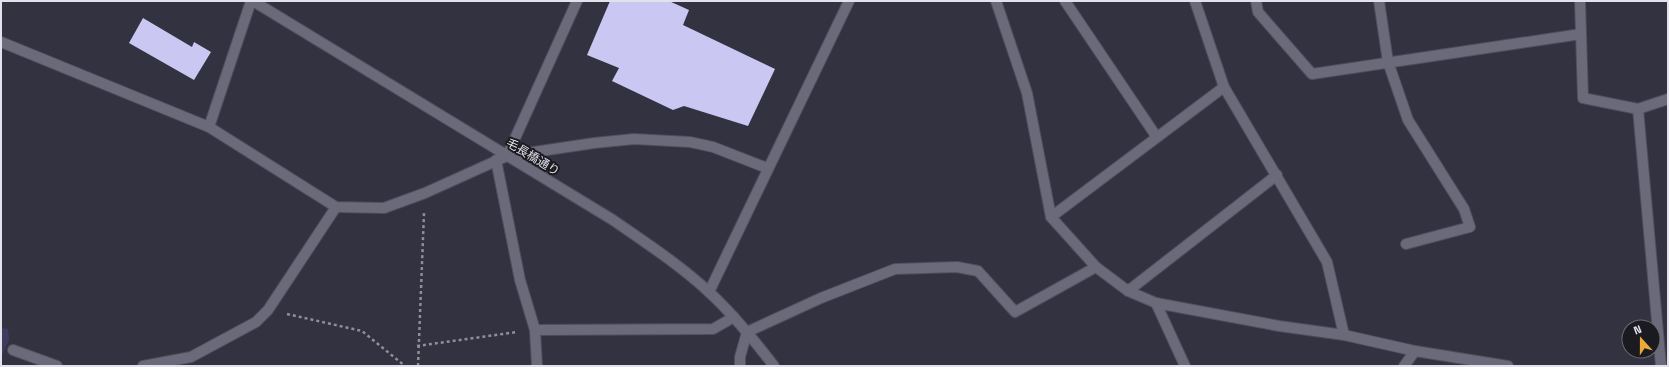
<svg xmlns="http://www.w3.org/2000/svg" width="1669" height="367" font-family="'Space Grotesk','Noto Sans JP',sans-serif">
	<style>
		.green { fill: #3f3b5e }
		.building { fill: #cbc7f3 }
		.lines { fill: none; stroke-linecap: round; stroke-linejoin: round }
		.minor-casing { stroke: #4f4e5c; stroke-width: 12 }
		.tertiary-casing { stroke: #4f4e5c; stroke-width: 12 }
		.path { stroke: #8f8e9a; stroke-width: 2.5; stroke-dasharray: 3 3; stroke-linecap: butt }
		.minor { stroke: #6b6a7b; stroke-width: 10 }
		.tertiary { stroke: #6b6a7b; stroke-width: 10 }
		.labels { text-anchor: middle; stroke-width: 4; stroke-linejoin: round; paint-order: stroke }
		.street-label { font-size: 12px; fill: #e3e2ec; stroke: #1b1a21 }
	</style>
	<rect width="100%" height="100%" fill="#333240"/>
	<!-- green -->
	<path class="green" d="M1,328L8,329L9,340L1,357Z"/>
	<!-- building -->
	<g class="building">
		<path d="M610,1H669L689,10L683,25L775,69L748,126L684,106L673,110L612,81L619,68L587,55Z"/>
		<path d="M143,18L192,47L194,42L211,52L194,80L129,43Z"/>
	</g>
	<g class="lines">
		<!-- minor casing -->
		<g class="minor-casing">
			<g id="minor">
				<path d="M251,1L209,127L336,207L384,208L425,193L507,156L577,1"/>
				<path d="M996,1L1027,93L1051,217L1096,267L1128,291L1156,303L1279,326L1344,335L1415,351L1508,366"/>
				<path d="M1065,1L1156,136"/>
				<path d="M1195,1L1224,87L1327,262L1344,335"/>
				<path d="M1256,1L1258,12L1312,74L1581,34"/>
				<path d="M1379,1L1388,62L1408,120L1464,209L1470,227L1406,244"/>
				<path d="M1580,1L1583,98L1638,109L1668,99"/>
				<path d="M1,42L209,127"/>
				<path d="M1638,109L1661,366"/>
				<path d="M507,156L594,143L634,139L690,142L713,147L767,168"/>
				<path d="M496,160L520,280L535,330L537,366"/>
				<path d="M1051,217L1224,87"/>
				<path d="M1128,291L1277,175"/>
				<path d="M709,292L849,1"/>
				<path d="M1156,303L1185,366"/>
				<path d="M535,330L713,329L734,317"/>
				<path d="M13,350L57,366"/>
				<path d="M143,366L191,357L256,322L268,310L336,207"/>
				<path d="M740,366V357L747,332L821,298L895,269L957,267L978,271L1015,312L1096,267"/>
				<path d="M1404,366L1415,351"/>
			</g>
		</g>
		<!-- tertiary casing -->
		<g class="tertiary-casing">
			<path id="tertiary" d="M253,1L613,220C646,243 680,265 709,292C733,314 754,340 774,366"/>
		</g>
		<!-- path -->
		<g class="path">
			<path d="M287,314L362,331L405,366"/>
			<path d="M417,346L517,332"/>
			<path d="M418,366L424,213"/>
		</g>
		<!-- minor -->
		<use href="#minor" class="minor"/>
		<!-- tertiary -->
		<use href="#tertiary" class="tertiary"/>
	</g>
	<g class="labels">
		<!-- street labels -->
		<g class="street-label">
			<text transform="translate(533 157) rotate(31)" y="4">毛長橋通り</text>
		</g>
	</g>
	<!-- border -->
	<rect width="1669" height="367" fill="none" stroke="#e3e2ec" stroke-width="4"/>
	<!-- north arrow -->
	<g transform="translate(1641 339) rotate(339)"><circle r="19" fill="#1b1a21" stroke="#6b6a72"/>
	<path d="M0-3L7 15L0 10L-7 15Z" fill="#e8ab37"/>
	<text y="-6" font-size="11" font-weight="bold" text-anchor="middle" fill="#e3e2ec">N</text>
	</g>
</svg>
